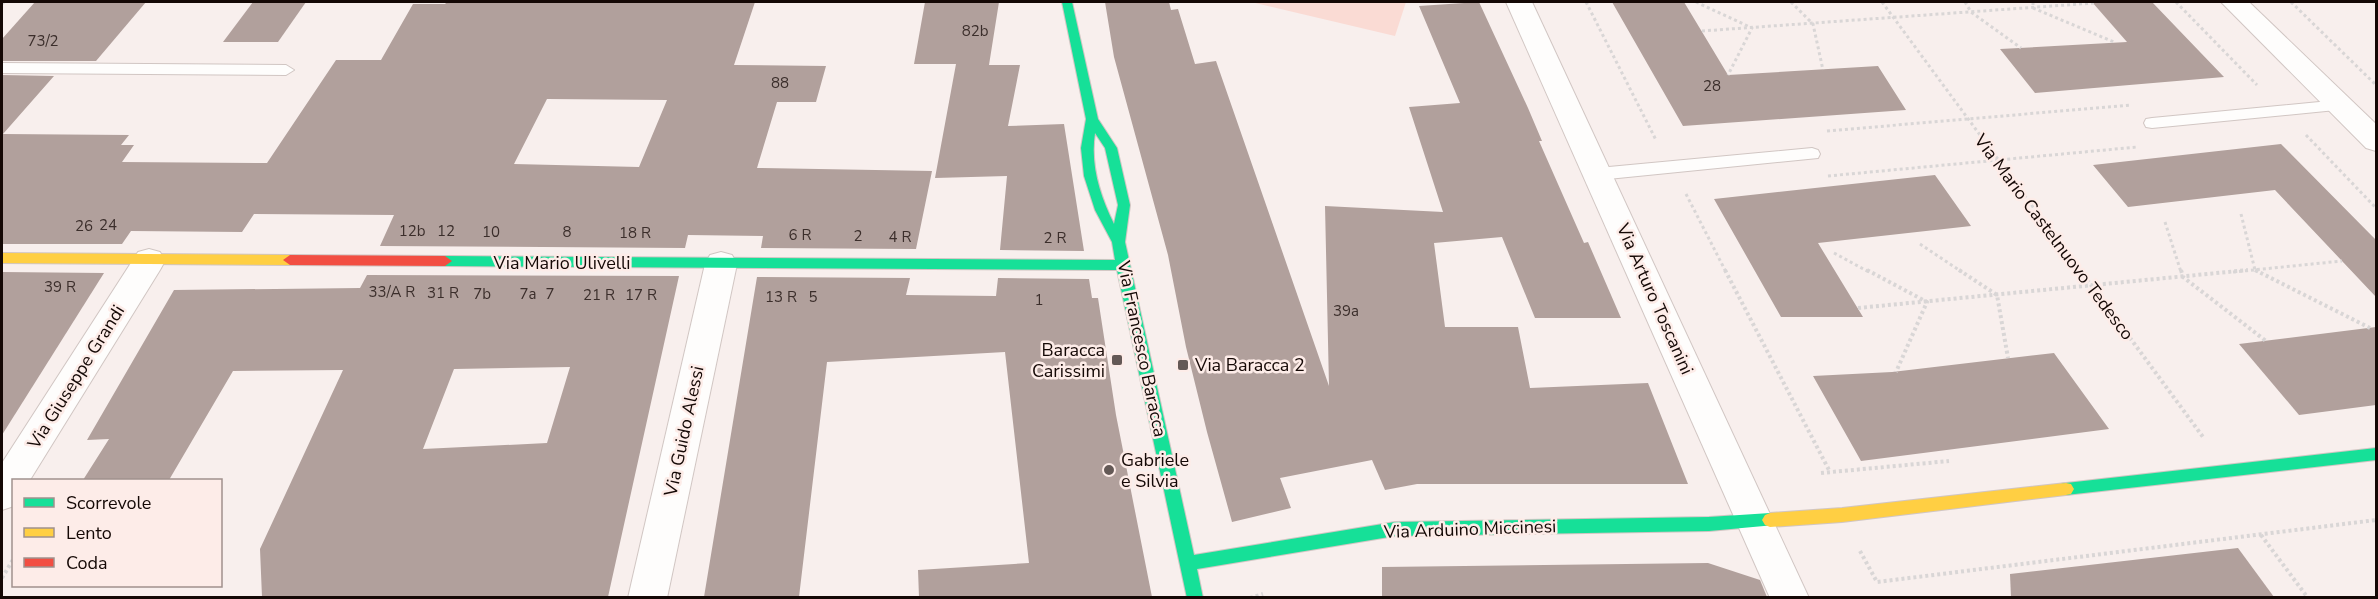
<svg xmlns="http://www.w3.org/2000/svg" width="2378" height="599" font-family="'Nunito Sans',sans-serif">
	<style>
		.green { fill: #fadbd4 }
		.building { fill: #b1a09c; fill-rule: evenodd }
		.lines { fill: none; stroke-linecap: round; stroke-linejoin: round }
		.lane-casing { stroke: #d1c6c3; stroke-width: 2 }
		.street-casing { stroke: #d1c6c3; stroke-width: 2 }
		.fast-casing { stroke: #d1c6c3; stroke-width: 2 }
		.slow-casing { stroke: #d1c6c3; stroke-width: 2 }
		.jam-casing { stroke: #d1c6c3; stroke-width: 2 }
		.path-far1 { stroke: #d9d6d6; stroke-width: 3; stroke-dasharray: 3 3; stroke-linecap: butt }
		.path { stroke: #d9d6d6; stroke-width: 4; stroke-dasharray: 3 3; stroke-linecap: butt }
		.lane { fill: #fefdfc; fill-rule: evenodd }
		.street { fill: #fefdfc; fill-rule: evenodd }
		.fast { fill: #16e098; fill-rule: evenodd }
		.slow { fill: #ffcf43; fill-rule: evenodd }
		.jam { fill: #f24e42; fill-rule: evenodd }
		.poi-dot { fill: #645956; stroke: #fdece8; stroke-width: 2 }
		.labels { text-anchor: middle; stroke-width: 5; stroke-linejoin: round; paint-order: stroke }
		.number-label { font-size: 15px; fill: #3b2e2b }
		.street-label { font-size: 18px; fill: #140805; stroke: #fdece8 }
		.poi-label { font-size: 18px; fill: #140805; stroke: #fdece8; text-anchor: start }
	</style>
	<rect width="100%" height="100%" fill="#f8efed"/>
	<!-- green -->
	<path class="green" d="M1251,2H1406L1395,36Z"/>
	<!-- building -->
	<g class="building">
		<path d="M35,2H146L96,61H2V39Z"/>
		<path d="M253,2H306L278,42H223Z"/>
		<path d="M447,2H755L734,65L826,66L816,102H777L757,168L932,171L916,249L761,248L763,236L688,235L685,248L380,246L394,215L254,214L242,232L131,231L122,244H2V75L54,76L3,134L129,135L121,145H134L122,162L267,163L336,60H381L413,4H445ZM547,99L667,100L639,167L514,164Z"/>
		<path d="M925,2H999L989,65H1020L1008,126L1064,124L1084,251L1000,250L1007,176L935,178L956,64H914Z"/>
		<path d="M1105,2H1169L1171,10L1178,9L1195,64L1216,61L1329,386L1325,206L1443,212L1409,107L1460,103L1419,6L1479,2L1528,108L1542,141H1539L1584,243L1588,242L1621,318H1535L1502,237L1434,243L1445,327H1518L1530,388L1648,383L1688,484H1417L1385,490L1372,460L1280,478L1291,508L1232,522L1207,432L1186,347L1168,255L1114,57Z"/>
		<path d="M1612,2H1684L1728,75L1878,66L1906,110L1683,126Z"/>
		<path d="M2092,2H2152L2224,77L2035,93L2000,49L2127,42Z"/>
		<path d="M2281,144L2376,240V297L2275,190L2128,207L2093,165Z"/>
		<path d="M1935,175L1971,226L1818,243L1863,317H1781L1714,199Z"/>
		<path d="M2,272L104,273L2,435Z"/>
		<path d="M367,275L679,276L608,597H262L260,549L343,370L233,371L169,480H83L109,439L87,440L174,290L360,288ZM570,367L547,443L423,449L454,369Z"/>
		<path d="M757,277L910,278L906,295L996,296L998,278L1089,279L1092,298H1098L1116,415L1152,597H919L918,570L1029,563L1005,352L827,362L799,597H704Z"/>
		<path d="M2376,327V405L2299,415L2239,344Z"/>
		<path d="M2054,353L2109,429L1861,461L1813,376L1892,372Z"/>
		<path d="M2238,548L2274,597H2011L2010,574Z"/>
		<path d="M1708,563L1760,580L1767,597H1382V567Z"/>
	</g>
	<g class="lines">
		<!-- lane casing -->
		<g class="lane-casing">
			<g id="lane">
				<path d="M2,63L286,65L294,70L286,75L2,73Z"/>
				<path d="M2340,100L2346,101L2348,105L2346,109L2152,128L2146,127L2144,123L2146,119L2152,118Z"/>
				<path d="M1812,148L1818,150L1820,154L1818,158L1598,180L1592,178L1590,174L1592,170L1598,168Z"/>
			</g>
		</g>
		<!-- street casing -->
		<g class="street-casing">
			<g id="street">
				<path d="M1506,2H1532L1809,598H1770Z"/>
				<path d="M2221,2H2249L2376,124V151L2366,148Z"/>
				<path d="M149,249L160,252L165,261L160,270L30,480H14V506L2,510V463L138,252Z"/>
				<path d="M721,252L732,255L737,264L667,598H628L705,264L710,255Z"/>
			</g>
		</g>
		<!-- fast casing -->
		<g class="fast-casing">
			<g id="fast">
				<path d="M1062,2H1072L1098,119L1117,148L1130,205L1125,242L1194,555L1395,522L1709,517L1770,513L1775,515L1778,520L1775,525L1709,531L1395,536L1197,569L1203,598H1187L1117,270L445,266L438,261L445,256L1115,260L1112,242L1095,210L1084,176L1081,148L1086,119ZM1095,133L1105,148L1118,205L1114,224C1100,196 1090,165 1095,133Z"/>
				<path d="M2376,448V460L2066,495L2061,494L2058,489L2061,484L2066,483Z"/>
			</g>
		</g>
		<!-- slow casing -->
		<g class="slow-casing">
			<g id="slow">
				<path d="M2,253L290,255L297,260L290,265L2,263Z"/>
				<path d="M2066,483L2071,484L2074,489L2071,494L2066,495L1842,522L1770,527L1765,525L1762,520L1765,515L1770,513L1842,508Z"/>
			</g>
		</g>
		<!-- jam casing -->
		<g class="jam-casing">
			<path id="jam" d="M290,255L445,256L452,261L445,266L290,265L283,260Z"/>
		</g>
		<!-- path-far1 -->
		<g class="path-far1">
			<path d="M1586,2L1656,140"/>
			<path d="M1696,2L1752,28L1728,75"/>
			<path d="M1791,2L1813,24L1823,70"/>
			<path d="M1882,2L2081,272"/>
			<path d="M1965,2L1971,12L2021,48"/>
			<path d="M2033,2V8L2114,42"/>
			<path d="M2176,2L2257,85"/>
			<path d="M2291,2L2376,85"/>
			<path d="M2,4L4,2"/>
			<path d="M1702,31L2094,3"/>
			<path d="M1827,131L2131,105"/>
			<path d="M2306,135L2376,208"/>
			<path d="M1828,176L2137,147"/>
			<path d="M1686,194L1726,272"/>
			<path d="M2241,214L2255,270L2258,272"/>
			<path d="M2165,222L2181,272"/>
			<path d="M1920,244L1962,272"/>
			<path d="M1834,253L1869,272"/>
			<path d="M2233,272L2342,261"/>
		</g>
		<!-- path -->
		<g class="path">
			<path d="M1725,270L1830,472"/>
			<path d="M1867,270L1927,302L1896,372"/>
			<path d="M1959,270L1997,295L2008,358"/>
			<path d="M2080,270L2203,437"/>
			<path d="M2181,270L2183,277L2266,341"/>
			<path d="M2255,270L2370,328"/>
			<path d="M1858,308L2248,270"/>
			<path d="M1821,473L1949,461"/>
			<path d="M2261,535L2308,598"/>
			<path d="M1860,551L1877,582L2376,520"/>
			<path d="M2,578L14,558"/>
			<path d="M1250,598L1263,594"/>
		</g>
		<!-- lane -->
		<use href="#lane" class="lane"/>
		<!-- street -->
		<use href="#street" class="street"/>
		<!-- fast -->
		<use href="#fast" class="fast"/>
		<!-- slow -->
		<use href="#slow" class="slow"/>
		<!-- jam -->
		<use href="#jam" class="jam"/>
	</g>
	<!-- markers -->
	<g class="poi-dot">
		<rect x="1111" y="354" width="12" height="12" rx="3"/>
		<rect x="1177" y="359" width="12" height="12" rx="3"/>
		<circle cx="1109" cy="470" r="6"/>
	</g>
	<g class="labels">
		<!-- number labels -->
		<g class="number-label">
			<text x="975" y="36">82b</text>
			<text x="43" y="46">73/2</text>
			<text x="780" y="88">88</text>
			<text x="1712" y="91">28</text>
			<text x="108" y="230">24</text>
			<text x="84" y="231">26</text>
			<text x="412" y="236">12b</text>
			<text x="446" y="236">12</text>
			<text x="491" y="237">10</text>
			<text x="567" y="237">8</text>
			<text x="635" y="238">18 R</text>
			<text x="800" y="240">6 R</text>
			<text x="858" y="241">2</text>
			<text x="900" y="242">4 R</text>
			<text x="1055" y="243">2 R</text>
			<text x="60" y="292">39 R</text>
			<text x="392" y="297">33/A R</text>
			<text x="443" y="298">31 R</text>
			<text x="482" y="299">7b</text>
			<text x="528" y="299">7a</text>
			<text x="550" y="299">7</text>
			<text x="599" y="300">21 R</text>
			<text x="641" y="300">17 R</text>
			<text x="781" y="302">13 R</text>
			<text x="813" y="302">5</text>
			<text x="1039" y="305">1</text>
			<text x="1346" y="316">39a</text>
		</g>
		<!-- street labels -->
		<g class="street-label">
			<text transform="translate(2054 237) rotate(53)" y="6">Via Mario Castelnuovo Tedesco</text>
			<text x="562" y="269">Via Mario Ulivelli</text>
			<text transform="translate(1655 299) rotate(66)" y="6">Via Arturo Toscanini</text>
			<text transform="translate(1142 349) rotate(78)" y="6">Via Francesco Baracca</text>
			<text transform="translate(76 377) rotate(-58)" y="6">Via Giuseppe Grandi</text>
			<text transform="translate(684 431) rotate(-78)" y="6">Via Guido Alessi</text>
			<text transform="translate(1470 529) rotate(-2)" y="6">Via Arduino Miccinesi</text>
		</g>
		<!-- poi labels -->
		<g class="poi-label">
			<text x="1105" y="356" text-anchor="end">Baracca<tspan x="1105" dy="21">Carissimi</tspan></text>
			<text x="1195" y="371">Via Baracca 2</text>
			<text x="1121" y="466">Gabriele<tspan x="1121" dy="21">e Silvia</tspan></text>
		</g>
	</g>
	<!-- border -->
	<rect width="2378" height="599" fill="none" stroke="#140805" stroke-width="6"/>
	<!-- legend -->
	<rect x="12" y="479" width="210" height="108" fill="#fdece8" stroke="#a0918d" stroke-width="1.5"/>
	<rect x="24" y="498" width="30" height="9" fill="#16e098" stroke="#a0918d" stroke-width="1.5"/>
	<text x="66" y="509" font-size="18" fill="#140805">Scorrevole</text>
	<rect x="24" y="528" width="30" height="9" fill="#ffcf43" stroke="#a0918d" stroke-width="1.5"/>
	<text x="66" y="539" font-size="18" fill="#140805">Lento</text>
	<rect x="24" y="558" width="30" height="9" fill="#f24e42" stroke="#a0918d" stroke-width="1.5"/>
	<text x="66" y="569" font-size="18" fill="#140805">Coda</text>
</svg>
